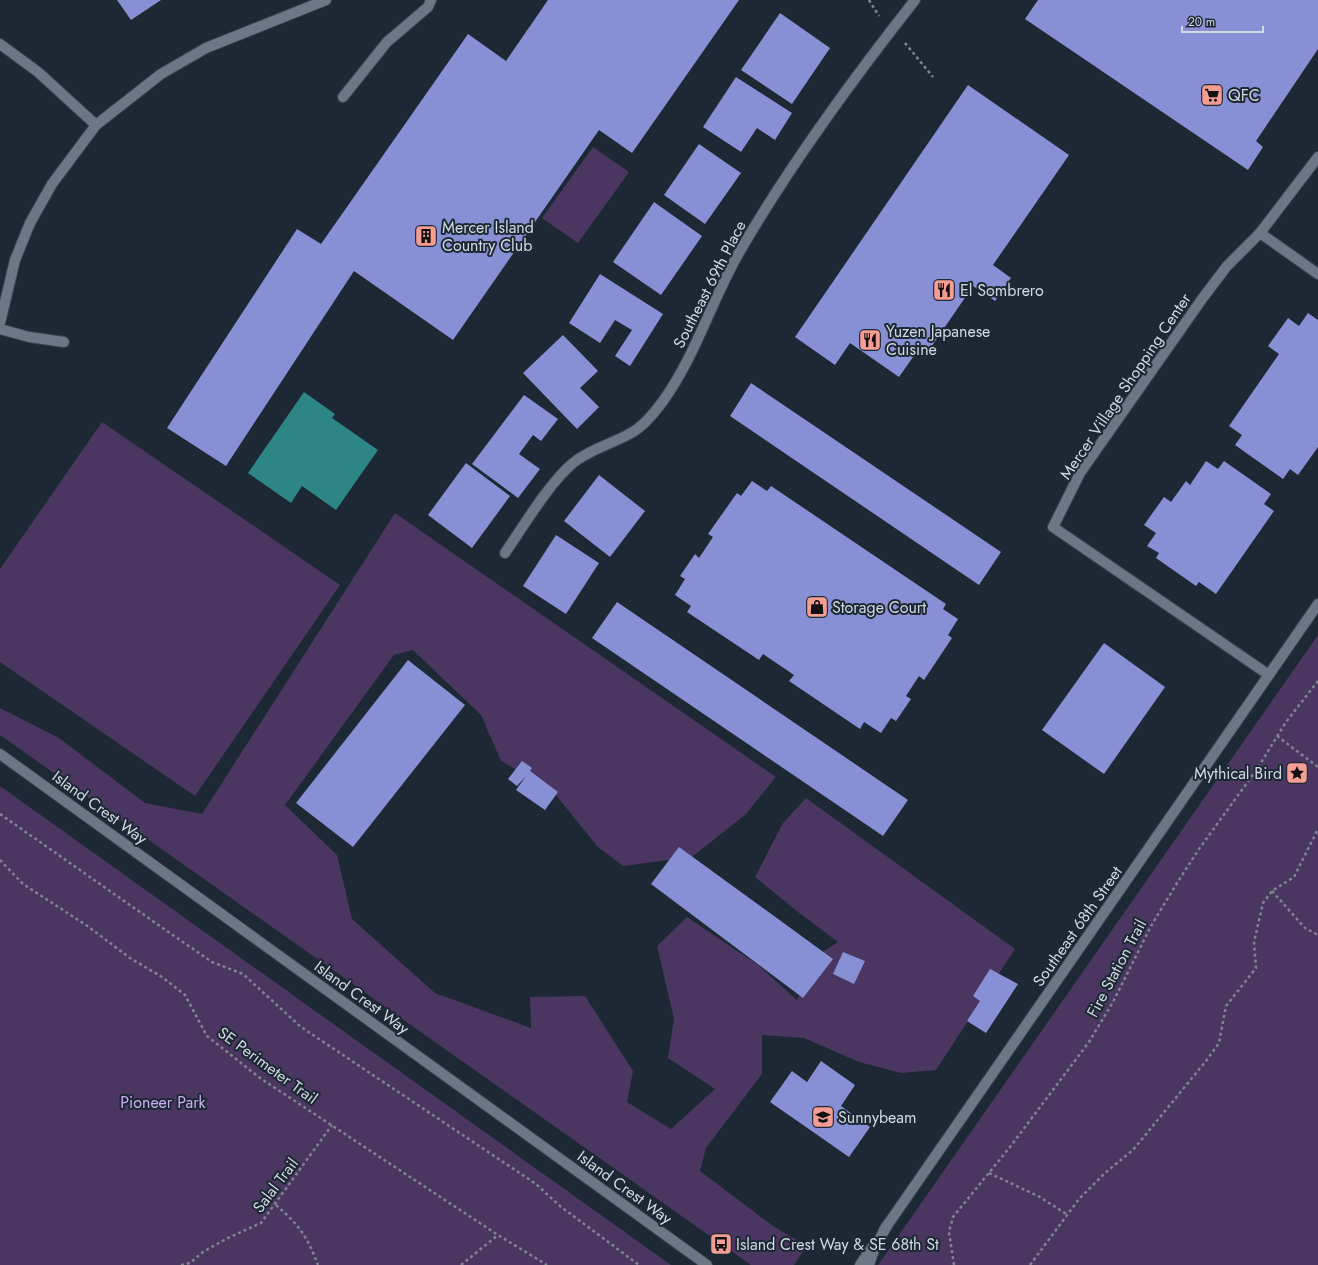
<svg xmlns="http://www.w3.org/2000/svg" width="1318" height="1265" font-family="Jost,sans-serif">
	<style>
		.green { fill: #4a3660 }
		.water { fill: #2d8586 }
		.building { fill: #8890d5 }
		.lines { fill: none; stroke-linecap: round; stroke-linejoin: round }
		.service-casing { stroke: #3b444e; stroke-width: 12 }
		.minor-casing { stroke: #3b444e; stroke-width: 12 }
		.tertiary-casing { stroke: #3b444e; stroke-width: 12 }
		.secondary-casing { stroke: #3b444e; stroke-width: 12 }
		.path { stroke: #7d8690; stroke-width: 2.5; stroke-dasharray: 3 3; stroke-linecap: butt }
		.service { stroke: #6a7886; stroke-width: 10 }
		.minor { stroke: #6a7886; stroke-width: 10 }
		.tertiary { stroke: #6a7886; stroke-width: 10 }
		.secondary { stroke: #6a7886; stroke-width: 10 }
		.labels { text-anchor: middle; stroke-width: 4; stroke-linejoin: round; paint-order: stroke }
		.poi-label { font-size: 16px; fill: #d1d9e1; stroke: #1c2834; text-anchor: start }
		.street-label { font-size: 16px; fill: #d1d9e1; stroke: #1c2834 }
		.park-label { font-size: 16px; fill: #ceadf5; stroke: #1c2834 }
	</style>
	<rect width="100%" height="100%" fill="#1c2834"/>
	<!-- green -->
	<g class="green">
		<path d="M593,147L629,172L578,243L542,218Z"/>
		<path d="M102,422L340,585L195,796L0,662V569Z"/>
		<path d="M395,513L776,777L745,815L692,857L623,866L597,846L551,789L501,761L481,715L413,650L394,655L285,805L337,855L352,919L435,993L531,1028L530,997L585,996L633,1071L627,1102L671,1129L715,1089L668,1058L674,1019L657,946L687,917L758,965L797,1000L815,957L838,942L798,912L755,877L783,823L806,798L1015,949L936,1070L901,1073L859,1062L804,1038L762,1035V1074L706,1148L700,1171L773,1226L807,1246L794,1265H751L0,735V708L59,738L145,803L202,814Z"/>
		<path d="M1318,635V1265H878Z"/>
		<path d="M0,786L671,1265H0Z"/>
	</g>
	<!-- water -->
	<path class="water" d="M304,392L335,414L332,418L378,450L336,510L302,486L291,503L248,473Z"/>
	<!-- building -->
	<g class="building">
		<path d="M117,0H161L131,20Z"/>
		<path d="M548,0H739L632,153L599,130L453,340L354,271L226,466L167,428L297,229L321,244L468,34L506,61Z"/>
		<path d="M1038,0H1318V49L1256,141L1263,147L1248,170L1025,19Z"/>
		<path d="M780,13L830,48L792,104L741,70Z"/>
		<path d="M736,77L792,113L775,140L757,128L741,152L703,127Z"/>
		<path d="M968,85L1069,155L993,265L1011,278L995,301L973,286L925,356L918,350L899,377L850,343L835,365L795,337Z"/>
		<path d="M699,144L741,173L705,224L664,195Z"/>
		<path d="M654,202L702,236L661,295L613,262Z"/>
		<path d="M600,274L663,314L630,366L615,356L632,330L615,320L600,343L569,323Z"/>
		<path d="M1308,313L1318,320V447L1298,475L1290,469L1283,479L1235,445L1242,435L1229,426L1279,354L1268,346L1288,318L1299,326Z"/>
		<path d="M563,335L598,371L580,388L599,407L577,429L523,373Z"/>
		<path d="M751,383L1001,552L979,585L730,416Z"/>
		<path d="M524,395L558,419L541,441L533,435L519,454L540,469L518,498L472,464Z"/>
		<path d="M1206,461L1218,469L1224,461L1271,494L1264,504L1274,511L1216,594L1199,582L1196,586L1156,558L1159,553L1147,546L1156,533L1144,525L1164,497L1171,502L1186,481L1190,485Z"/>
		<path d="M466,463L510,496L472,548L428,515Z"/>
		<path d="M599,475L645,511L610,557L564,521Z"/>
		<path d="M752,481L767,491L771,486L946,604L943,609L958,619L948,635L952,638L924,680L919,676L906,696L911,699L896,721L891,718L881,733L864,722L860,729L789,681L794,675L763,654L759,660L687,612L691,606L675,595L685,579L680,576L695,554L699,558L713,537L708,534L737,493L741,496Z"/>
		<path d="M556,535L599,563L566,614L523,586Z"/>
		<path d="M617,602L908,800L883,836L592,638Z"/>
		<path d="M1104,643L1165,687L1104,774L1042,730Z"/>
		<path d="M408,660L465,705L353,847L296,803Z"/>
		<path d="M522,761L532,768L530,771L558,792L545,810L516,790L526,776L517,786L508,779Z"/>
		<path d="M679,847L833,959L803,998L651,884Z"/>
		<path d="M843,952L865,961L854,984L833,974Z"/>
		<path d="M990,969L1018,984L986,1033L967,1021L980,1001L973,996Z"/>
		<path d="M821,1061L855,1085L841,1106L870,1127L849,1157L770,1102L792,1071L807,1082Z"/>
	</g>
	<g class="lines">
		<!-- service casing -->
		<g class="service-casing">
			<g id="service">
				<path d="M343,97L387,42L428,7L431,0"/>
				<path d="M1260,233L1318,274"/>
				<path d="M1269,675L1053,527L1080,473L1202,299L1227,266L1260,233L1318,157"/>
			</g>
		</g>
		<!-- minor casing -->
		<g class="minor-casing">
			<g id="minor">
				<path d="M0,44L38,72L96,125"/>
				<path d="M0,323L15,260L30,223L52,184L96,125L161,74L206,48L326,0"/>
				<path d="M0,329L29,337L64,342"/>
				<path d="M505,553C523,527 549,483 573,463C590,449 612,444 631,433C644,426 655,412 663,401C696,355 712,299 740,251C791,163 852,80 915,0"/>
				<path d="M0,754L707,1265"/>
			</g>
		</g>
		<!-- tertiary casing -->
		<g class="tertiary-casing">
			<g id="tertiary">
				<path d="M884,1230L1318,604"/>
				<path d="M860,1265L875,1243"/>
			</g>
		</g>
		<!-- secondary casing -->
		<g class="secondary-casing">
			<path id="secondary" d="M869,1265L875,1247L888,1224"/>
		</g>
		<!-- path -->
		<g class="path">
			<path d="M869,0L879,16"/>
			<path d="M905,43L933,77"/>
			<path d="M1277,736L1318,767"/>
			<path d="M0,814L167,931L212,962L243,974L301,1027L536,1184L560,1206L639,1265"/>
			<path d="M0,860L23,884L86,925L130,958L162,977L185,995L207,1036L260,1078L498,1235L547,1265"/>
			<path d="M1272,891L1305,928L1318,935"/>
			<path d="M989,1173L1038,1196L1068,1215"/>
			<path d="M276,1205C299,1225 307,1236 318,1265"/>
			<path d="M181,1265L190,1263L203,1252L226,1239L261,1223L332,1125"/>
			<path d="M461,1265L498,1235"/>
			<path d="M954,1265L949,1232L953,1217L1010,1147L1089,1042L1113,1002L1151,926L1177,883L1199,849L1257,769L1286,722L1318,681"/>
			<path d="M1030,1265L1079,1199L1105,1173L1133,1150L1206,1061L1219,1043L1226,1006L1256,968L1254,942L1263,903L1272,891L1294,877L1318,829"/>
		</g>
		<!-- service -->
		<use href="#service" class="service"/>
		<!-- minor -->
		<use href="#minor" class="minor"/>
		<!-- tertiary -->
		<use href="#tertiary" class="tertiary"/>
		<!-- secondary -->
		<use href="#secondary" class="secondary"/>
	</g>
	<!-- icons -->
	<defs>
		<g id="supermarket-square" transform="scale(1.15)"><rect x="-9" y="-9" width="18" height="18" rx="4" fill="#f59c93" stroke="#1c2834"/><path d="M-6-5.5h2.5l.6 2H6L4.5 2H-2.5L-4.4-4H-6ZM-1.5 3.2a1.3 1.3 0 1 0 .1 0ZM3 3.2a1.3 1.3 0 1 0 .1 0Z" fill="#111"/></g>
		<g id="building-square" transform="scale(1.15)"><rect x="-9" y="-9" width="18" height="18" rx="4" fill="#f59c93" stroke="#1c2834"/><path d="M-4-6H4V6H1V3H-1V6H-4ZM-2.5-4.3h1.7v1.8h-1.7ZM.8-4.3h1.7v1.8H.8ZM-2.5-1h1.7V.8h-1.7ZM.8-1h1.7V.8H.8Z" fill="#111"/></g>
		<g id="restaurant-square" transform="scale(1.15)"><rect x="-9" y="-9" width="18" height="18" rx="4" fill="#f59c93" stroke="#1c2834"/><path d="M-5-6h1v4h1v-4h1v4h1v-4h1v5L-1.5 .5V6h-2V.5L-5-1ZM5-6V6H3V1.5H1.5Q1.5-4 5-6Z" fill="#111"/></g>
		<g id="shop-square" transform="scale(1.15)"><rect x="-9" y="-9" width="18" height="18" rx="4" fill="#f59c93" stroke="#1c2834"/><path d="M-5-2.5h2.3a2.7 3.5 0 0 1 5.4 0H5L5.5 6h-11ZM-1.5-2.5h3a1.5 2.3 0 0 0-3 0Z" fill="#111"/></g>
		<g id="sight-square" transform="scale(1.15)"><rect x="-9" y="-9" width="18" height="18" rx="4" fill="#f59c93" stroke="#1c2834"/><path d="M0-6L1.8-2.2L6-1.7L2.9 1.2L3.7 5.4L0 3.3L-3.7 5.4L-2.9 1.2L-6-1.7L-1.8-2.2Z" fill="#111"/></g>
		<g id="school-square" transform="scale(1.15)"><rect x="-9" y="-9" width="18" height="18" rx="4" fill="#f59c93" stroke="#1c2834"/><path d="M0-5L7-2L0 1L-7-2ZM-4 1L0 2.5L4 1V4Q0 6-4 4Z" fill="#111"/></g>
		<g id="bus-square" transform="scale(1.15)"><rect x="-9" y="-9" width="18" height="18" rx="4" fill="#f59c93" stroke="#1c2834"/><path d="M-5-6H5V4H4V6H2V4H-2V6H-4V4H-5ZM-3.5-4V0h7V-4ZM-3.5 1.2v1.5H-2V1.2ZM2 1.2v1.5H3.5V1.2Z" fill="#111"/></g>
	</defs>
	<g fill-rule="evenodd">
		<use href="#supermarket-square" x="1212" y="95"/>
		<use href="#building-square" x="426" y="236"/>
		<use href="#restaurant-square" x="944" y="290"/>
		<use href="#restaurant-square" x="870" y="340"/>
		<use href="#shop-square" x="817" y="607"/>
		<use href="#sight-square" x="1297" y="773"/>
		<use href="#school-square" x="823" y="1117"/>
		<use href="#bus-square" x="721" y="1244"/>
	</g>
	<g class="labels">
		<!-- poi labels -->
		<g class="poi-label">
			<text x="1228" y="101">QFC</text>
			<text x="442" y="233">Mercer Island<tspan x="442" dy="18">Country Club</tspan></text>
			<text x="960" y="296">El Sombrero</text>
			<text x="886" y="337">Yuzen Japanese<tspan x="886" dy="18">Cuisine</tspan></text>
			<text x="832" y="613">Storage Court</text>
			<text x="1282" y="779" text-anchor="end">Mythical Bird</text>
			<text x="838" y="1123">Sunnybeam</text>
			<text x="736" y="1250">Island Crest Way &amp; SE 68th St</text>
		</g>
		<!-- street labels -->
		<g class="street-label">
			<text transform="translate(709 284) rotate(-63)" y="6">Southeast 69th Place</text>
			<text transform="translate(1125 386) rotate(-56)" y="6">Mercer Village Shopping Center</text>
			<text transform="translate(100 807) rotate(36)" y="6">Island Crest Way</text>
			<text transform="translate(1077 926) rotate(-55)" y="6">Southeast 68th Street</text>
			<text transform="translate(1116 968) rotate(-62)" y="6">Fire Station Trail</text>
			<text transform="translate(362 997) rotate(36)" y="6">Island Crest Way</text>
			<text transform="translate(268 1065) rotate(36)" y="6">SE Perimeter Trail</text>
			<text transform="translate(275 1185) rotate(-53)" y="6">Salal Trail</text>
			<text transform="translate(625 1187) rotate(36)" y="6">Island Crest Way</text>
		</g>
		<!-- park labels -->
		<g class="park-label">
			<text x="163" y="1108">Pioneer Park</text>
		</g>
	</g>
	<!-- scale -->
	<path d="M1182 26v6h81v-6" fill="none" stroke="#d1d9e1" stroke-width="2"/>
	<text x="1188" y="26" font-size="12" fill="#d1d9e1" stroke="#1c2834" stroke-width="3" paint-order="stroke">20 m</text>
</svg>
